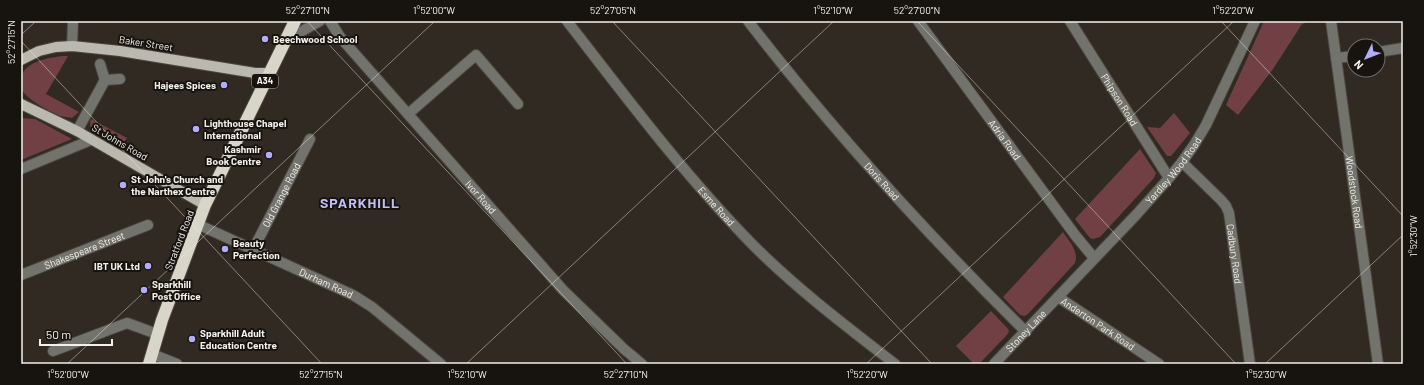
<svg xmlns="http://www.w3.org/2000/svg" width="1424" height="385" font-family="Barlow,sans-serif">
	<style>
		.green { fill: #714045 }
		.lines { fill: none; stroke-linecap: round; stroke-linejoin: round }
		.minor-casing { stroke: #4c463e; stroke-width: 12 }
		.major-casing { stroke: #4c463e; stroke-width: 12 }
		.highway-casing { stroke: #4c463e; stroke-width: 14 }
		.minor { stroke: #73736d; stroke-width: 10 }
		.major { stroke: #bbb9af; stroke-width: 10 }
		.highway { stroke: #d7d6c9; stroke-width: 12 }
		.ticks { fill: none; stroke: #f3efe9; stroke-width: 1; stroke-opacity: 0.45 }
		.poi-dot { fill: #b2adf9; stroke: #171410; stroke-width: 1.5 }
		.labels { text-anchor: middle; stroke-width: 4; stroke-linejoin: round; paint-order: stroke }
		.shield { fill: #171410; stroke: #b1ada8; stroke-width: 1 }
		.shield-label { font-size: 9px; font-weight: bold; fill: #f3efe9 }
		.poi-label { font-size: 10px; font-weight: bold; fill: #f3efe9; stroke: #171410; text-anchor: start }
		.street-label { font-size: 10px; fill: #f3efe9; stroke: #171410 }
		.district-label { font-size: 14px; font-weight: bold; letter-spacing: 1px; fill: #c1bef7; stroke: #171410 }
		.neatline { fill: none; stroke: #f3efe9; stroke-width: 1.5 }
		.ticks-label { font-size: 10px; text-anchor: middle; fill: #f3efe9 }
	</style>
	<rect width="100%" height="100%" fill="#312a22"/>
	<!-- green -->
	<g class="green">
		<path d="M1264,21H1311L1302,24L1273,69L1238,115L1226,105Z"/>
		<path d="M62,56H68L46,94L79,112L72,118C68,117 64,117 60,116C52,113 25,98 22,90C20,88 21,84 21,81C21,62 48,58 62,56Z"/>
		<path d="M1174,113L1190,133L1171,156H1167L1147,127L1160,128Z"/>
		<path d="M21,118L35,119L72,139L21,160Z"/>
		<path d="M91,119L127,138L121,147L91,130L90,124Z"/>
		<path d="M1140,149L1156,173L1154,178L1100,237L1093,239L1090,238L1075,219Z"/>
		<path d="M1063,232C1069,241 1079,251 1075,263L1028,314L1025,316L1020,315L1003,297Z"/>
		<path d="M991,311L1008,329L1009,332L1006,336L979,364H974L956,346Z"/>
	</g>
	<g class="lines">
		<!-- minor casing -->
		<g class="minor-casing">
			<g id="minor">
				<path id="s1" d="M330,21L340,37L563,290L624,349L642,364"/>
				<path id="s2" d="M567,21C626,97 685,176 753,245C797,289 846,326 895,364"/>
				<path id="s3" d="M748,21C833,131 927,234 1026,332"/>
				<path id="s4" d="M918,21L1075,235L1094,258"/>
				<path id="s5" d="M1070,21L1169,178"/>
				<path id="s6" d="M1331,21L1378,364"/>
				<path d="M286,40L320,21"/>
				<path d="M72,46L73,21"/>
				<path d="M1378,52L1403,48"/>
				<path d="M1336,58L1354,56"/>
				<path d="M100,64L105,80L120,79"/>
				<path d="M408,114L476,55L518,104"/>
				<path d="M77,131L105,80"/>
				<path id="s7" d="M1182,162L1221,200L1226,206L1229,213L1250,364"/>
				<path d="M21,169L91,140"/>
				<path id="s8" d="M197,224L353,295L372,307L441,364"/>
				<path id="s9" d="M253,250L310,139"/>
				<path id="s10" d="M21,275L148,225"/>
				<path id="s11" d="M1058,297L1159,364"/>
				<path d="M53,351L127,323L157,334"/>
				<path d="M152,354L177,364"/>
				<path id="s12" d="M994,364L1136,215L1169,178L1182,162L1194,145L1206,125L1255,21"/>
			</g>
		</g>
		<!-- major casing -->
		<g class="major-casing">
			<g id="major">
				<path d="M21,60L39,51L56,47L72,46L120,51L255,73H269"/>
				<path d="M21,104L77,131L205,205"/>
			</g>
		</g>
		<!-- highway casing -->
		<g class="highway-casing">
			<path id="highway" d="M149,364L162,320L205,205L295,21"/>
		</g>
		<!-- minor -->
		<use href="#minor" class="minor"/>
		<!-- major -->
		<use href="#major" class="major"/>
		<!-- highway -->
		<use href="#highway" class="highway"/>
	</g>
	<!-- ticks -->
	<path class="ticks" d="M307,21L627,364M612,21L932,364M917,21L1236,364M1221,21L1403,216M21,35L36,21M21,41L322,364M67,364L435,21M466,364L834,21M866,364L1234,21M1265,364L1403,235"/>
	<!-- markers -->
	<g class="poi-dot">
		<circle cx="265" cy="39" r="4"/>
		<circle cx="224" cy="85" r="4"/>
		<circle cx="196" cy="129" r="4"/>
		<circle cx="269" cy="155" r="4"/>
		<circle cx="123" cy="185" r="4"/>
		<circle cx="225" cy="249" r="4"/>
		<circle cx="148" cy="266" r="4"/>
		<circle cx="144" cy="290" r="4"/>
		<circle cx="192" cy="339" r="4"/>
	</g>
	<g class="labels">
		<!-- shield labels -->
		<rect class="shield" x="252" y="74" width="26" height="14" rx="3"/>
		<g class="shield-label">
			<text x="265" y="84">A34</text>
		</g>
		<!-- poi labels -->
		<g class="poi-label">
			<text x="273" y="43">Beechwood School</text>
			<text x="216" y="89" text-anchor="end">Hajees Spices</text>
			<text x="204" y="127">Lighthouse Chapel<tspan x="204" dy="12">International</tspan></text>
			<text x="261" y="153" text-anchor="end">Kashmir<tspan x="261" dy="12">Book Centre</tspan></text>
			<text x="131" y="183">St John's Church and<tspan x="131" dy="12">the Narthex Centre</tspan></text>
			<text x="233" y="247">Beauty<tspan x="233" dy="12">Perfection</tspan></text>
			<text x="140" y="270" text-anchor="end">IBT UK Ltd</text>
			<text x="152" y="288">Sparkhill<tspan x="152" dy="12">Post Office</tspan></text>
			<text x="200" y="337">Sparkhill Adult<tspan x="200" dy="12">Education Centre</tspan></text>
		</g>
		<!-- street labels -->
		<g class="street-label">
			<text transform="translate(146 43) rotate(9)" y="4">Baker Street</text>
			<text dy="4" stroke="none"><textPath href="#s5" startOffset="93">Phipson Road</textPath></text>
			<text dy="4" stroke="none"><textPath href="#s4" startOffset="147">Adria Road</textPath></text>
			<text transform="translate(120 142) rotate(30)" y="4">St Johns Road</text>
			<text dy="4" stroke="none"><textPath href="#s12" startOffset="264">Yardley Wood Road</textPath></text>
			<text dy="4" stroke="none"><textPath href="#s3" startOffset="209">Doris Road</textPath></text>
			<text dy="4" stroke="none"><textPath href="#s6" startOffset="173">Woodstock Road</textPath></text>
			<text dy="4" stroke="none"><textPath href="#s9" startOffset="62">Old Grange Road</textPath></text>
			<text dy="4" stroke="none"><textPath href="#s1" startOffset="232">Ivor Road</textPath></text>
			<text dy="4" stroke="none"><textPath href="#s2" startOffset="238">Esme Road</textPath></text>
			<text transform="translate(179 240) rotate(-69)" y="4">Stratford Road</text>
			<text dy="4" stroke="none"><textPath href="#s10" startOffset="68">Shakespeare Street</textPath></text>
			<text dy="4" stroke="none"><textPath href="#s7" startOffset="111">Cadbury Road</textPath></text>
			<text dy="4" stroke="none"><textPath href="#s8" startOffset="142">Durham Road</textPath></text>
			<text dy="4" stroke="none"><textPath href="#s11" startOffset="48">Anderton Park Road</textPath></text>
			<text dy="4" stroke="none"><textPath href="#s12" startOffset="46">Stoney Lane</textPath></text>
		</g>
		<!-- district labels -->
		<g class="district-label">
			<text x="360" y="208">SPARKHILL</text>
		</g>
	</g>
	<!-- border -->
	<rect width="1424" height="385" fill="none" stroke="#171410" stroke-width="44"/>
	<!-- north arrow -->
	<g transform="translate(1366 58) rotate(227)"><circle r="19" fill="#171410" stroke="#6f6c67"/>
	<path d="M0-3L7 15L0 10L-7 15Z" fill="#b2adf9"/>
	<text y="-6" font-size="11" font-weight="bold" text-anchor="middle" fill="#f3efe9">N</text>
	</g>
	<!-- scale -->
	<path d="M40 339v6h72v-6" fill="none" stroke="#f3efe9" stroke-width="2"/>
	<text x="46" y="339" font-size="12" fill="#f3efe9" stroke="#171410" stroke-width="3" paint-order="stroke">50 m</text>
	<rect x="22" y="22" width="1380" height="341" class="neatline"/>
	<g class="ticks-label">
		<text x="308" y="14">52°27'10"N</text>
		<text x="434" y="14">1°52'00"W</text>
		<text x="613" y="14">52°27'05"N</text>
		<text x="833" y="14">1°52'10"W</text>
		<text x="917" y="14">52°27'00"N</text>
		<text x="1233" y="14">1°52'20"W</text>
		<text transform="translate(11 42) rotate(-90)" y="4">52°27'15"N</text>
		<text transform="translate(1413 236) rotate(-90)" y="4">1°52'30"W</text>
		<text x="68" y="378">1°52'00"W</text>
		<text x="321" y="378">52°27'15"N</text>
		<text x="467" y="378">1°52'10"W</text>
		<text x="626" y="378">52°27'10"N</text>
		<text x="867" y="378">1°52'20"W</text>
		<text x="1266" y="378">1°52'30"W</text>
	</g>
</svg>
